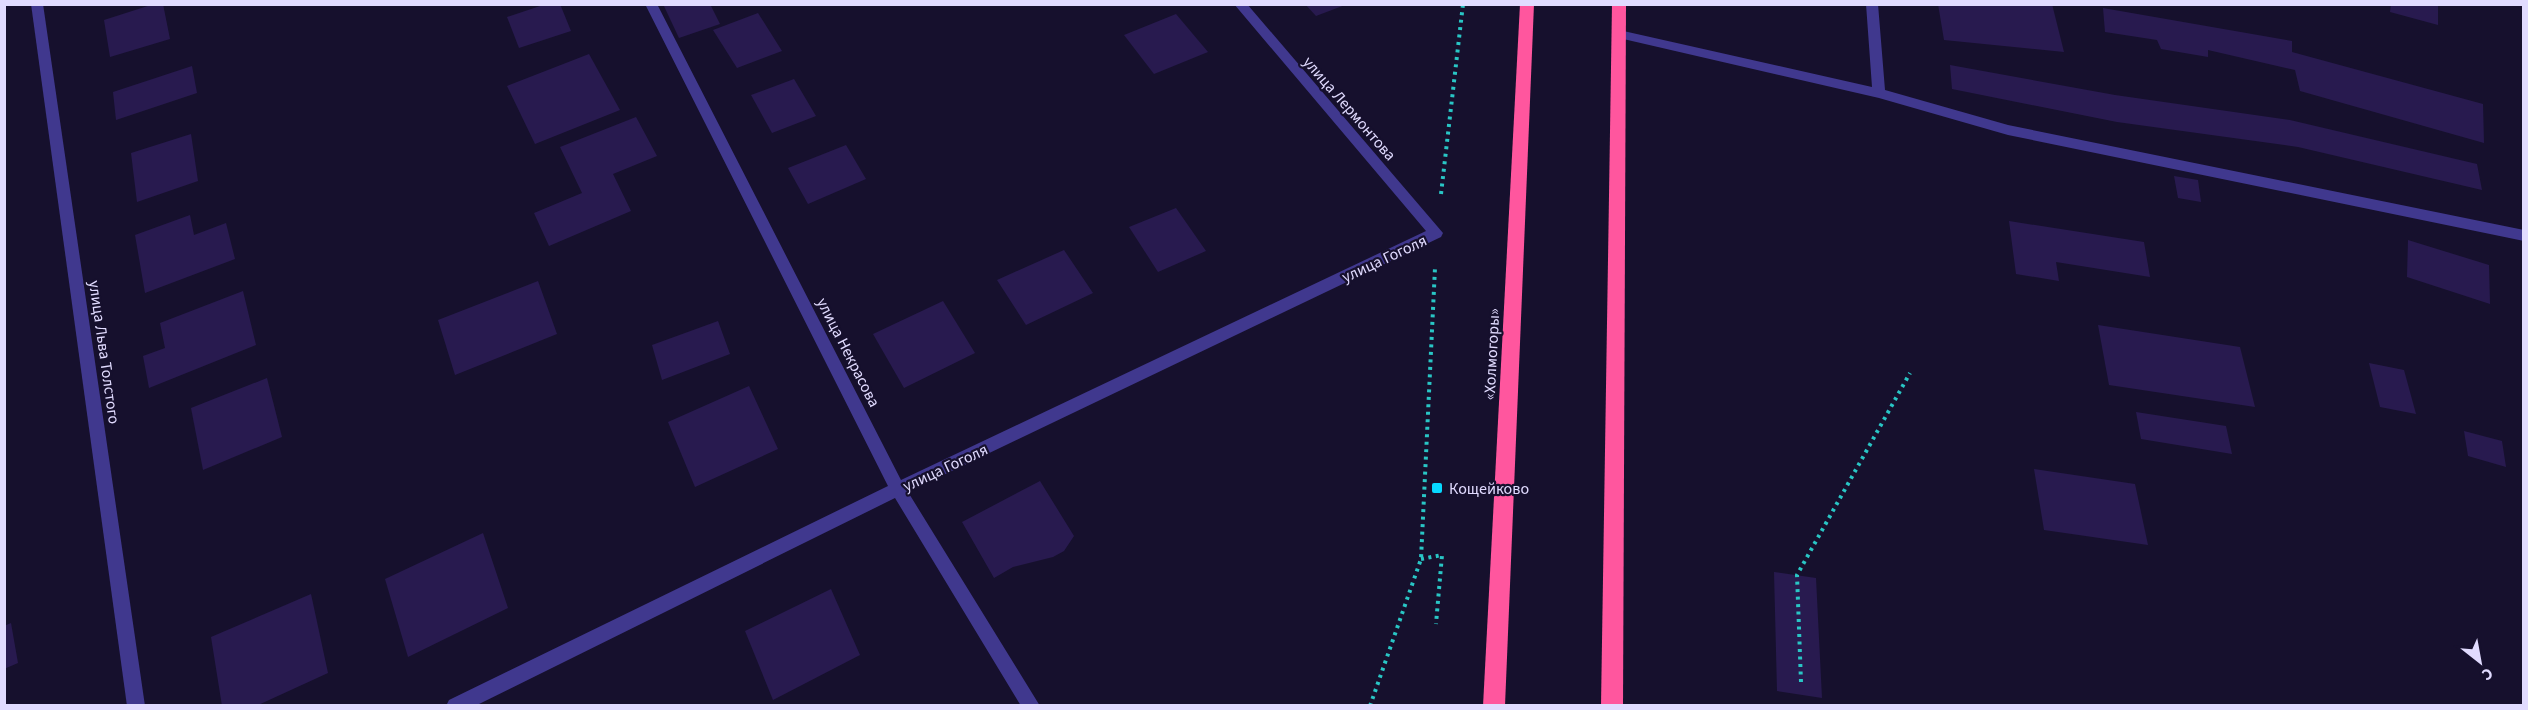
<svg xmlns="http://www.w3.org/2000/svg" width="2528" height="710" font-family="'Source Sans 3',sans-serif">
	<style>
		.building { fill: #281a4f }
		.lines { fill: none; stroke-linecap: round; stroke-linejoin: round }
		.path { stroke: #29c6c5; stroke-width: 4; stroke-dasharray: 3 4.5; stroke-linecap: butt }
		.lane { fill: #40388e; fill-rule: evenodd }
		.street { fill: #40388e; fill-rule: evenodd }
		.highway { fill: #ff569e; fill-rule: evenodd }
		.poi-dot { fill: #07d8ff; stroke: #16102d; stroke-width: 2 }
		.labels { text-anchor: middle; stroke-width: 4.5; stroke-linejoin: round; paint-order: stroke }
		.street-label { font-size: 16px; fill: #e1dbff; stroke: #16102d }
		.poi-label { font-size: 16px; fill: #e1dbff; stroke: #16102d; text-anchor: start }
	</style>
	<rect width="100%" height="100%" fill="#16102d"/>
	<!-- building -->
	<g class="building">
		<path d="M154,4H163L170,39L110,57L104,20Z"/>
		<path d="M546,4H560L571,31L519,48L507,17Z"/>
		<path d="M663,4H710L720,24L679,38Z"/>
		<path d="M1305,4H1345V5L1316,16Z"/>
		<path d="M1938,4H2052L2064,52L1944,40Z"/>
		<path d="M2391,4H2438V25L2390,12Z"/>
		<path d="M2103,8L2292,41V52L2483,104L2484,143L2300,91L2295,70L2208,50V57L2161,49L2157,40L2105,32Z"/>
		<path d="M758,13L782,51L737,68L713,30Z"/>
		<path d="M1176,14L1208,52L1154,74L1124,35Z"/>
		<path d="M589,54L620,110L535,144L507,86Z"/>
		<path d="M1950,65L2115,95L2290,120L2477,164L2482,190L2298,147L2117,122L1952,89Z"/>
		<path d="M192,66L197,93L116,120L113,92Z"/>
		<path d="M794,79L816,116L772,133L751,95Z"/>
		<path d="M636,117L657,156L613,174L631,211L549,246L534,213L582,193L560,147Z"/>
		<path d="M191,134L198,181L137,202L131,153Z"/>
		<path d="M846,145L866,179L808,204L788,168Z"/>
		<path d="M2174,176L2198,180L2201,202L2178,198Z"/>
		<path d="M1176,208L1206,251L1158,272L1129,227Z"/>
		<path d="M190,215L194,235L226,223L235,259L145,293L135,235Z"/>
		<path d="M2009,221L2144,242L2150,277L2056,262L2059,281L2016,274Z"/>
		<path d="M2408,240L2489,265L2490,304L2407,277Z"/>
		<path d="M1064,250L1093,293L1026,325L997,280Z"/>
		<path d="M538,281L557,334L455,375L438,320Z"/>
		<path d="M243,291L256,345L149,388L143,356L165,348L160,323Z"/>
		<path d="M943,301L975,353L904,388L873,334Z"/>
		<path d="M718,321L730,354L662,380L652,345Z"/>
		<path d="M2098,325L2240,347L2255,407L2109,385Z"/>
		<path d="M2369,363L2404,370L2416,414L2380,407Z"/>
		<path d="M267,378L282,437L203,470L191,408Z"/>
		<path d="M749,386L778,449L695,487L668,422Z"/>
		<path d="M2136,412L2226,426L2232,454L2141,439Z"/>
		<path d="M2464,431L2502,441L2506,467L2468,456Z"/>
		<path d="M2034,469L2135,484L2148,545L2044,530Z"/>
		<path d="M1040,481L1074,536L1064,551L1053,557L1013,567L994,578L962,522Z"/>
		<path d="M483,533L508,608L408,657L385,579Z"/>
		<path d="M1774,572L1816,578L1822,698L1777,691Z"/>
		<path d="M831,589L860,655L773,700L745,631Z"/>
		<path d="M311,594L328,673L256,706H222L211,637Z"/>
		<path d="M11,623L18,663L4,669V626Z"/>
	</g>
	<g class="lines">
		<!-- path -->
		<g class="path">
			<path d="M1441,194L1463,4"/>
			<path d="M1421,559L1442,555L1436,624"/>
			<path d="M1801,682L1797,575L1910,373"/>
			<path d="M1370,706L1421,559L1435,268"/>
		</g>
		<!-- lane -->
		<path class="lane" d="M1866,4H1878L1885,90L2008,125L2524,230V241L2008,135L1879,98L1619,38L1613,34L1619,30L1872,87Z"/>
		<!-- street -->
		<g class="street">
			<path d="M31,4H43L145,706H127Z"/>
			<path d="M645,4H657L901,480L1426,231L1234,4H1247L1443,233L1441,237L908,492L1040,706H1021L895,498L475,706H446L449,700L888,486Z"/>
		</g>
		<!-- highway -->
		<g class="highway">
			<path d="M1520,4H1534L1505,706H1483Z"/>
			<path d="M1612,4H1626L1623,706H1601Z"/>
		</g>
	</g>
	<!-- markers -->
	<rect class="poi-dot" x="1431" y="482" width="12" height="12" rx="3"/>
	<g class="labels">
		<!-- street labels -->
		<g class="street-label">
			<text transform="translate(1350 108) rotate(49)" y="6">улица Лермонтова</text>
			<text transform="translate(1384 258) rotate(-25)" y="6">улица Гоголя</text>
			<text transform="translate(105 352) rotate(82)" y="6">улица Льва Толстого</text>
			<text transform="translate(849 352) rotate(63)" y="6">улица Некрасова</text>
			<text transform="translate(1491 354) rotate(-87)" y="6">«Холмогоры»</text>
			<text transform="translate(945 467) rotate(-25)" y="6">улица Гоголя</text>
		</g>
		<!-- poi labels -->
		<g class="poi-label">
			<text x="1449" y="494">Кощейково</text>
		</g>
	</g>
	<!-- border -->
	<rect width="2528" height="710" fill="none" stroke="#e1dbff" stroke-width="12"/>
	<!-- north arrow -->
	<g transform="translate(2480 662) rotate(149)" stroke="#16102d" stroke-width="4.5" paint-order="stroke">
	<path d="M0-4.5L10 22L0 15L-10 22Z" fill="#e1dbff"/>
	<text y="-9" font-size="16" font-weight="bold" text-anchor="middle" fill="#e1dbff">С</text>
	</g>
</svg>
